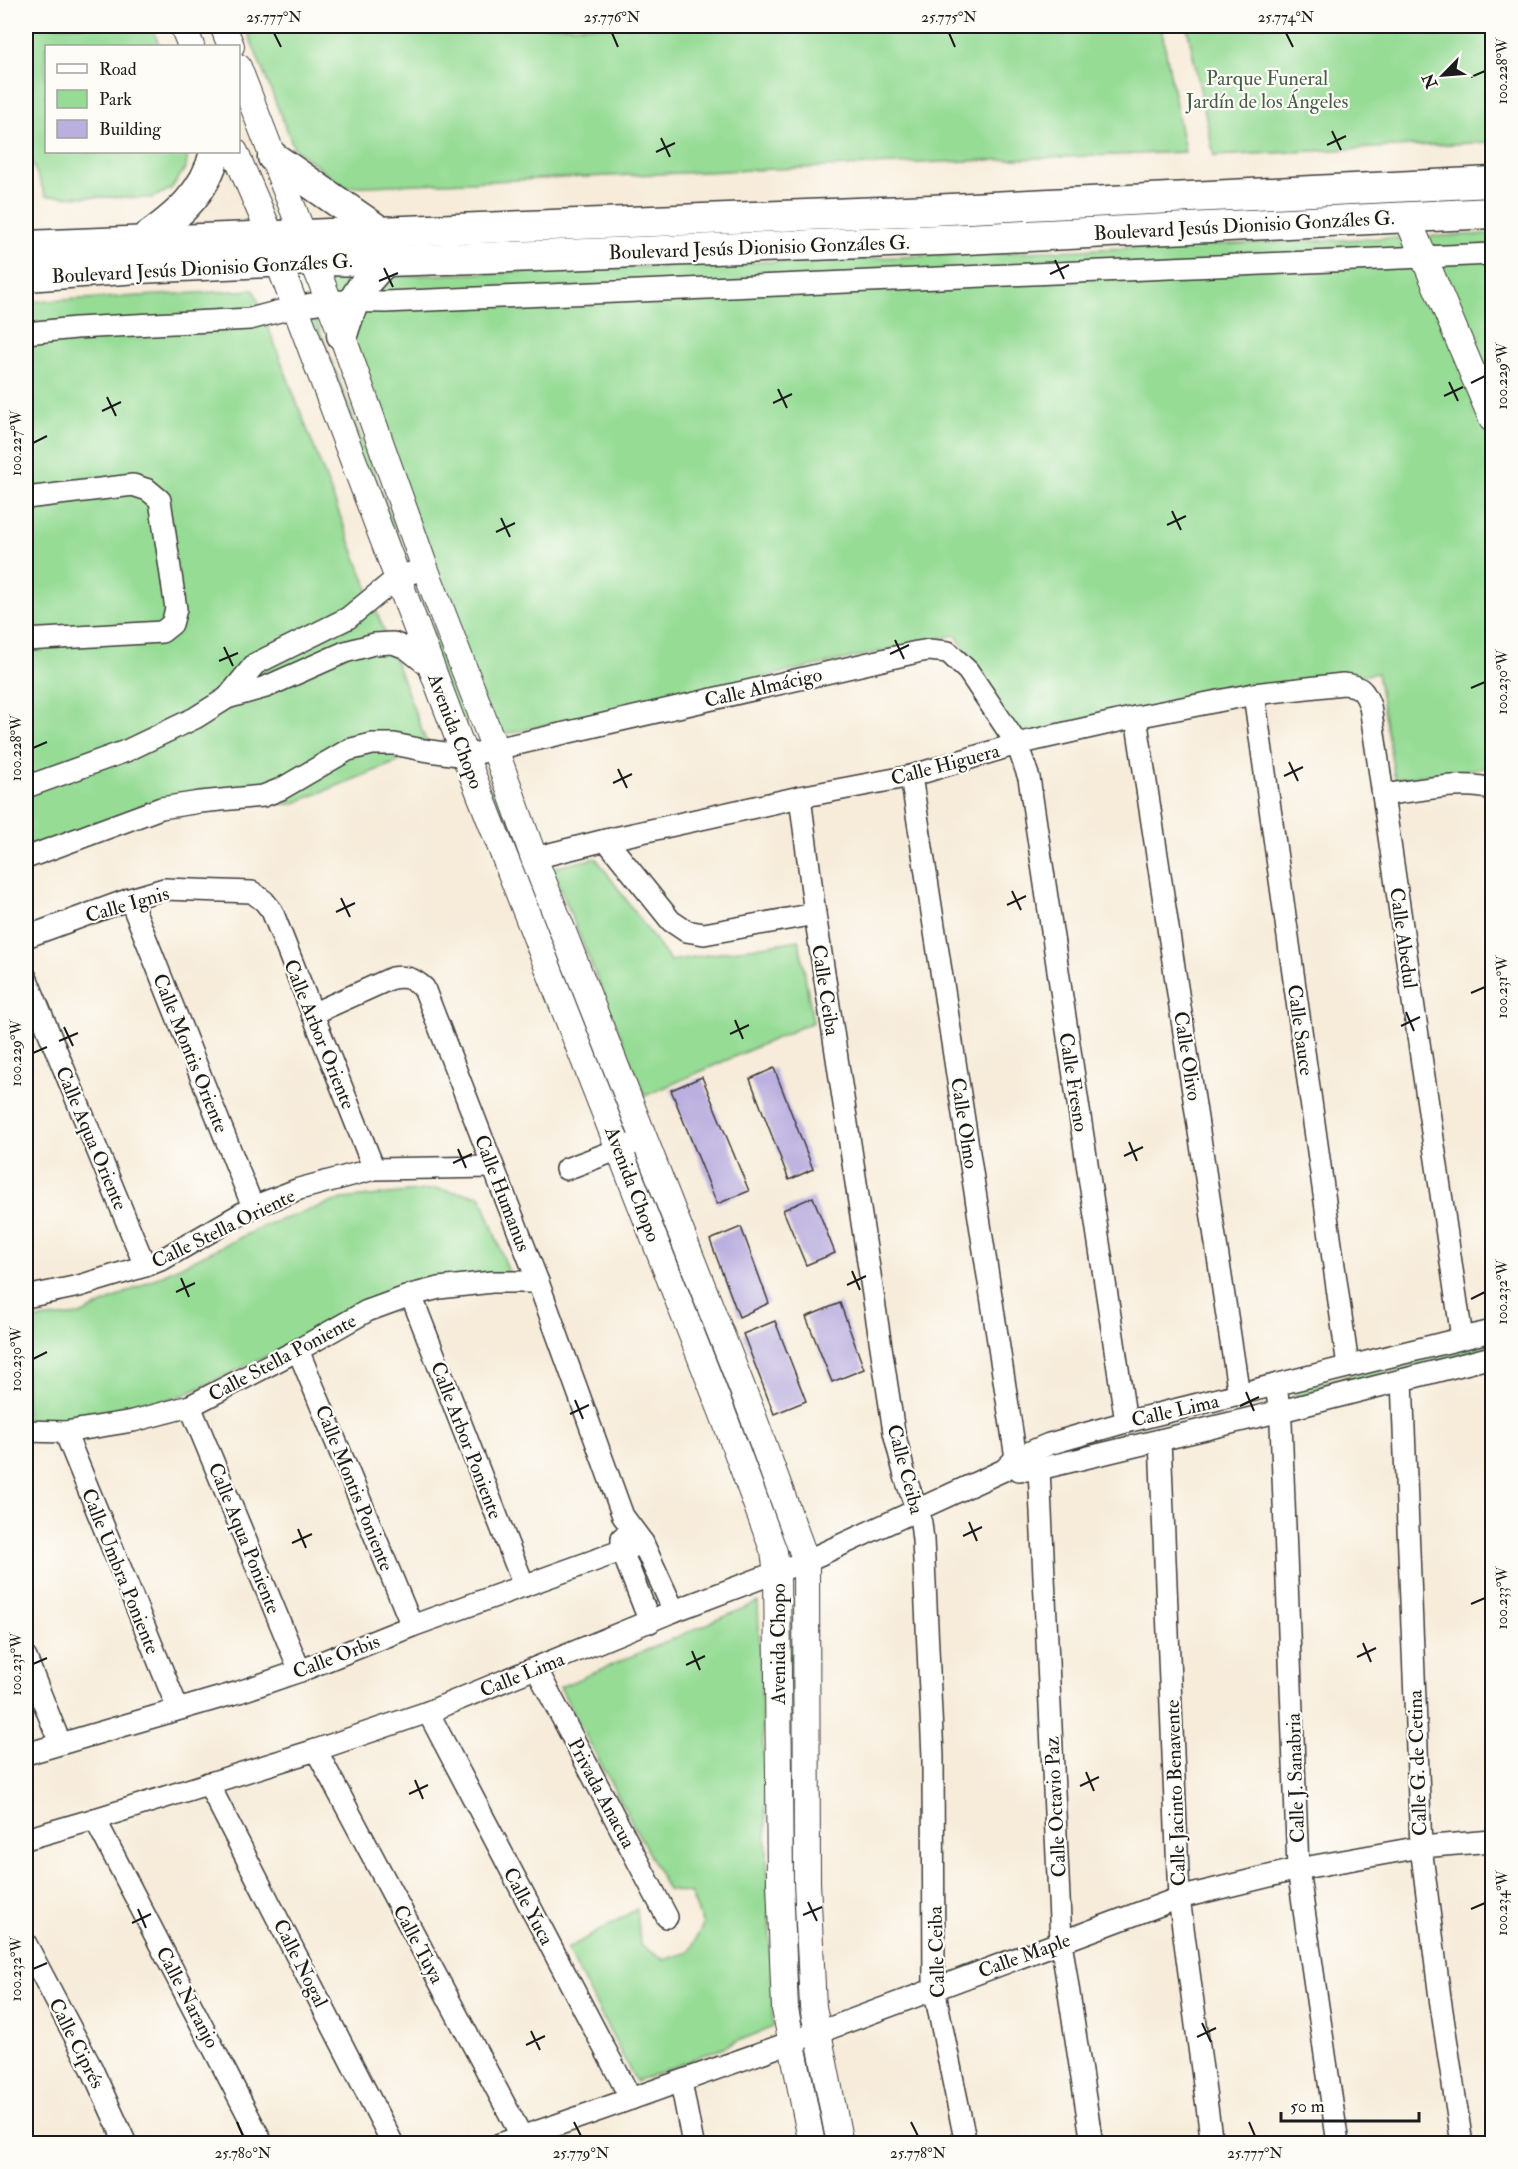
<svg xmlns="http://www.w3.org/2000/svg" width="1518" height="2169" font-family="'IM FELL Double Pica',serif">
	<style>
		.green { fill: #96dc95; stroke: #597c58; stroke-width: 1.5 }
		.building { fill: #baafdf }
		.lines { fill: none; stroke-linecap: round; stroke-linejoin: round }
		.minor-casing { stroke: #3d3b38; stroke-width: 24 }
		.tertiary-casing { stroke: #3d3b38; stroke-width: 28 }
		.secondary-casing { stroke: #3d3b38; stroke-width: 33 }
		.minor { stroke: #fff; stroke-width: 21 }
		.tertiary { stroke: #fff; stroke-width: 26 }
		.secondary { stroke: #fff; stroke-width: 30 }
		.ticks { fill: none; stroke: #1c1c1c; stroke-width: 2 }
		.labels { text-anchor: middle; stroke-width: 4.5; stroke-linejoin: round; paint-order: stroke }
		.park-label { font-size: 20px; fill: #475f46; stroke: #fdfcf7 }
		.street-label { font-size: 20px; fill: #1c1c1c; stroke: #fdfcf7 }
		.neatline { fill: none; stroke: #1c1c1c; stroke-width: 2 }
		.ticks-label { font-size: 15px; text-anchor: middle; fill: #1c1c1c }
	</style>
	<rect width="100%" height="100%" fill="#fdfcf7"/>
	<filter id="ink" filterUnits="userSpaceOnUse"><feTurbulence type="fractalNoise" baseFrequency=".0167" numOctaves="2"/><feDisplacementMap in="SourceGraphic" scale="12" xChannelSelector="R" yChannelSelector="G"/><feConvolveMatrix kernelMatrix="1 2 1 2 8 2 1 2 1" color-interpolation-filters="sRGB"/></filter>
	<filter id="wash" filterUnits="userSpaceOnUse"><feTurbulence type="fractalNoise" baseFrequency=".008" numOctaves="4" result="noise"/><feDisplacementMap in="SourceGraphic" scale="24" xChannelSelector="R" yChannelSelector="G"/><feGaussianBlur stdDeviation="1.35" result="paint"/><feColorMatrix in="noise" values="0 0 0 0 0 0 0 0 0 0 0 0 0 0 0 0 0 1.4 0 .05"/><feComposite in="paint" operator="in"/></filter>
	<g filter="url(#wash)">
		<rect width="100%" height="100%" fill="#f7ecda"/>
		<!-- green -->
		<g class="green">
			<path d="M26,26H151L160,46H46V152H188L186,167L171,189L152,198L46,196L26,148Z"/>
			<path d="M245,26H1161L1185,152L344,187L294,148Z"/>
			<path d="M1187,26H1492V142L1214,156Z"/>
			<path d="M1492,234V767L1395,779L1377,673L1016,735L956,635L496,736L326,279Z"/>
			<path d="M254,290L429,749L292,804L173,803L26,854V302Z"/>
			<path d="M315,318L469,722L461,726L305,320Z"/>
			<path d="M496,790L630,1129L620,1132L486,793Z"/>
			<path d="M596,858L670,961L799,940L813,1022L645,1096L552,868Z"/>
			<path d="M436,1189L481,1196L509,1273L412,1285L344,1309L289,1346L184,1395L111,1416L71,1421L26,1424V1320L80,1315L266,1225L342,1199Z"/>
			<path d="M1492,1339V1348L1295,1397L1293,1390Z"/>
			<path d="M758,1602L773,2027L636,2082L567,1949L637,1909L640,1945L664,1960L689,1952L703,1925L691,1894L668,1890L560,1687Z"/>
			<path d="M795,1608L803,2011L790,2017L783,1609Z"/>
		</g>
		<g id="blocks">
			<!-- building -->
			<g class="building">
				<path d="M774,1068L813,1169L789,1180L750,1079Z"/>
				<path d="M702,1077L749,1191L717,1204L671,1090Z"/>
				<path d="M813,1197L835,1253L806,1265L783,1210Z"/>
				<path d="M741,1227L769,1303L739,1317L710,1240Z"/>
				<path d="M840,1303L864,1369L832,1382L806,1317Z"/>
				<path d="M775,1321L806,1401L774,1414L743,1334Z"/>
			</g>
		</g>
	</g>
	<g filter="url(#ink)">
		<use href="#blocks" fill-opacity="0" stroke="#3d3b38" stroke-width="1.5"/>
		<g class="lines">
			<!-- minor casing -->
			<g class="minor-casing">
				<g id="minor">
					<path d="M26,333L76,328L250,319L295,307L329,301L385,302L1492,254"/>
					<path d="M26,498L133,485L148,490L160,500L176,609L172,624L162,632L26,640"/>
					<path d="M1254,694L1348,1366"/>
					<path d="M227,698L255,664L348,618L397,578L425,568"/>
					<path d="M1136,717L1239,1395"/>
					<path d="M911,776L1016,1458L1019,1470"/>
					<path d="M26,787L126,751L195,718L227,698L266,687L345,652L374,644L393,643L406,648L431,668"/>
					<path d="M1383,795C1410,792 1469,779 1492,790"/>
					<path d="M800,797L815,914L894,1432L905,1476L921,1523L923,1540L933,1757L934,1988L966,2144"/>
					<path d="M606,840L671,921L686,931L704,934L815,914"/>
					<path d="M26,858L161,808L200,802L263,796L281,789L348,750L372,744H394L423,750L465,756L917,652L929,650L948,652L968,671L1017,744L1029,778L1126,1422"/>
					<path d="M534,858L606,840L800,797L911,776L1017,744L1136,717L1254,694L1343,684C1360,685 1365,691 1370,706L1462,1338"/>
					<path d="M130,899L253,1207"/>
					<path d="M26,937L130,899L164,889L252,892L264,901L272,911L374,1169"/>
					<path d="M26,977L145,1266"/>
					<path d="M312,1014L392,978C406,976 413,978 424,988L538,1282L623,1516L643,1543L674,1611"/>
					<path d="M566,1169L633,1144"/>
					<path d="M411,1295L524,1586"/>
					<path d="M26,1297L79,1286L145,1266L163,1259L253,1207L299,1189L374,1169L493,1167"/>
					<path d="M298,1350L412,1626"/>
					<path d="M1402,1380L1421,1847L1440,1998L1462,2144"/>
					<path d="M1276,1385L1281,1423L1298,1869L1338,2144"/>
					<path d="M190,1406L300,1671"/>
					<path d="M26,1431L65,1432L133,1421L190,1406L298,1350L367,1311L411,1295L439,1288L492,1282H538"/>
					<path d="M65,1432L178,1709"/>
					<path d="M1160,1440L1179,1898L1212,2144"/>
					<path d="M1039,1469L1061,1941L1092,2144"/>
					<path d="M1026,1470L1039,1469L1281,1411L1492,1357"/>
					<path d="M622,1538V1551L650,1622"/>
					<path d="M26,1658L60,1743"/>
					<path d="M536,1668L667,1917"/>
					<path d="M428,1712L631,2099"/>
					<path d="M316,1750L522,2137"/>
					<path d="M26,1754L239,1692L300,1671L412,1626L643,1543"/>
					<path d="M208,1783L393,2144"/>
					<path d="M95,1819L263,2144"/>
					<path d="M26,1839L95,1819L316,1750L428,1712L674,1611L806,1561L1004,1470L1016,1458L1049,1444L1126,1422L1492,1331"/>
					<path d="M26,1944L91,2067L126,2144"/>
					<path d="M681,2082L693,2144"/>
					<path d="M500,2144L557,2125L817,2033L1179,1898L1298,1869L1421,1847L1492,1841"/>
				</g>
			</g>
			<!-- tertiary casing -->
			<g class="tertiary-casing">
				<g id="tertiary">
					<path d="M183,26L191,46"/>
					<path d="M223,26L231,46"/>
					<path d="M238,67L342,335L425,568L495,749L534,858L750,1408L806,1561L807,1882L813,2007L840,2144"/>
					<path d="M235,152L271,236L278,261L465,756L724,1417L774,1552L777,1572L780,1882L785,2009L812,2144"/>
					<path d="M1407,217L1492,419"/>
				</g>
			</g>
			<!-- secondary casing -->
			<g class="secondary-casing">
				<g id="secondary">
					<path d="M273,157L381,232"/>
					<path d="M142,241C175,218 206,193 215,152"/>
					<path d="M26,246L931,210L1492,182"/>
					<path d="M26,276L138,268L312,260L385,261L536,256L966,239L1492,213"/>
					<path d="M342,335C353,299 358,288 385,261"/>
				</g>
			</g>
			<!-- minor -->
			<use href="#minor" class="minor"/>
			<!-- tertiary -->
			<use href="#tertiary" class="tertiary"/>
			<!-- secondary -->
			<use href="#secondary" class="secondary"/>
		</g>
	</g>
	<!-- ticks -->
	<path class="ticks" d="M274,33L281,47M612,33L618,47M949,33L955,47M1286,33L1293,47M1471,77L1485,71M1332,131L1341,150M661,138L670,157M1327,145L1346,136M656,152L675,143M1055,260L1064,279M384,268L393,287M1050,274L1069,265M379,281L398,273M1449,382L1458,401M1471,383L1485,376M778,389L787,408M1444,396L1463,387M107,397L116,416M773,403L792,394M102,411L121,402M33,443L47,436M1172,511L1181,530M501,518L510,537M1167,525L1186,516M496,532L515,523M895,640L904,659M224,647L233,666M890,654L909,645M219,661L238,653M1471,688L1485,682M33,748L47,742M1289,762L1298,781M618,769L627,788M1284,776L1303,767M613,783L632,774M1012,891L1021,910M341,898L350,917M1007,905L1026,896M336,912L355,903M1471,993L1485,987M1406,1012L1414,1031M735,1020L743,1039M1401,1026L1420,1017M64,1027L73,1046M730,1034L749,1025M59,1041L78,1033M33,1053L47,1047M1129,1142L1137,1161M458,1149L466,1168M1124,1156L1143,1147M453,1163L472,1154M852,1271L860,1290M181,1278L189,1297M847,1285L866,1276M176,1292L195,1283M1471,1299L1485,1292M33,1359L47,1352M1246,1392L1254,1411M575,1400L583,1419M1240,1406L1259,1397M570,1414L589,1405M969,1522L977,1541M298,1529L306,1548M963,1536L982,1527M292,1543L312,1534M1471,1604L1485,1598M1363,1643L1371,1662M692,1651L700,1670M1357,1657L1376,1648M33,1664L47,1658M686,1665L705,1656M1086,1772L1094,1791M415,1780L423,1799M1080,1786L1099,1777M409,1794L428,1785M808,1902L817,1921M138,1909L146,1928M1471,1909L1485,1903M803,1915L822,1907M132,1923L151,1914M33,1969L47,1963M1202,2023L1211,2042M531,2031L540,2050M1197,2037L1216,2028M526,2045L545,2036M237,2122L243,2136M574,2122L581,2136M911,2122L918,2136M1249,2122L1255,2136"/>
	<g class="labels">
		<!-- park labels -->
		<g class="park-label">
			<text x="1267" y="85">Parque Funeral<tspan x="1267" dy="23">Jardín de los Ángeles</tspan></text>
		</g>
		<!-- street labels -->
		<g class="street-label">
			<text transform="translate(1244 225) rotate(-3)" y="7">Boulevard Jesús Dionisio Gonzáles G.</text>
			<text transform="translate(759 247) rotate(-2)" y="7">Boulevard Jesús Dionisio Gonzáles G.</text>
			<text transform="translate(202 268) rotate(-3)" y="7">Boulevard Jesús Dionisio Gonzáles G.</text>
			<text transform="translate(763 687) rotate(-13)" y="7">Calle Almácigo</text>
			<text transform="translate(456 731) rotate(69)" y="7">Avenida Chopo</text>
			<text transform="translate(945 764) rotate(-15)" y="7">Calle Higuera</text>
			<text transform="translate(127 904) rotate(-16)" y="7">Calle Ignis</text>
			<text transform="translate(1404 938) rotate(82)" y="7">Calle Abedul</text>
			<text transform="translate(826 990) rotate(81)" y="7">Calle Ceiba</text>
			<text transform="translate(1301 1030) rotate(82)" y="7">Calle Sauce</text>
			<text transform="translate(320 1034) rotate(68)" y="7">Calle Arbor Oriente</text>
			<text transform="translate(191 1053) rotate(68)" y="7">Calle Montis Oriente</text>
			<text transform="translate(1188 1056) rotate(81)" y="7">Calle Olivo</text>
			<text transform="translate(1074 1082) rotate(81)" y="7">Calle Fresno</text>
			<text transform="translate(965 1123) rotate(81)" y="7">Calle Olmo</text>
			<text transform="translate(92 1138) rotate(67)" y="7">Calle Aqua Oriente</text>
			<text transform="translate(633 1184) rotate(69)" y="7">Avenida Chopo</text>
			<text transform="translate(503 1193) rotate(69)" y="7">Calle Humanus</text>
			<text transform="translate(223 1228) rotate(-26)" y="7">Calle Stella Oriente</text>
			<text transform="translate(282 1357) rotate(-28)" y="7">Calle Stella Poniente</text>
			<text transform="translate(1175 1410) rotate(-13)" y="7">Calle Lima</text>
			<text transform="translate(467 1440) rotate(69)" y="7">Calle Arbor Poniente</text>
			<text transform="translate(906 1469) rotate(75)" y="7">Calle Ceiba</text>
			<text transform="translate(355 1488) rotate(68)" y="7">Calle Montis Poniente</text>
			<text transform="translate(245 1538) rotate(68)" y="7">Calle Aqua Poniente</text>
			<text transform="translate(121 1571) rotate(68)" y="7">Calle Umbra Poniente</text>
			<text transform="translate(778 1644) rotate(-90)" y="7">Avenida Chopo</text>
			<text transform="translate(336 1656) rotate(-21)" y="7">Calle Orbis</text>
			<text transform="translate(522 1674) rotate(-22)" y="7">Calle Lima</text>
			<text transform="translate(1417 1763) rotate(-92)" y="7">Calle G. de Cetina</text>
			<text transform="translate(1295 1778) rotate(-92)" y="7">Calle J. Sanabria</text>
			<text transform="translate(602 1793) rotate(62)" y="7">Privada Anacua</text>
			<text transform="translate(1175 1793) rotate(-92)" y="7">Calle Jacinto Benavente</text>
			<text transform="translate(1055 1807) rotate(-93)" y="7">Calle Octavio Paz</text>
			<text transform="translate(529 1906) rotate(62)" y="7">Calle Yuca</text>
			<text transform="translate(419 1944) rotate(62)" y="7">Calle Tuya</text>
			<text transform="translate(936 1952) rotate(-92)" y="7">Calle Ceiba</text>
			<text transform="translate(1024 1955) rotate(-20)" y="7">Calle Maple</text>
			<text transform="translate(301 1963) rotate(63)" y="7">Calle Nogal</text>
			<text transform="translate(188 1997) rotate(62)" y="7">Calle Naranjo</text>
			<text transform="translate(77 2043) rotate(63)" y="7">Calle Ciprés</text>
		</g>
	</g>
	<!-- margin -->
	<rect width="1518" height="2169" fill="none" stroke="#fdfcf7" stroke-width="66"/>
	<!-- legend -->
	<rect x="45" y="45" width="195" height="108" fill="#fdfcf7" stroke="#a3a29f" stroke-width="1.5"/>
	<rect x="57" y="64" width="30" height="9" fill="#ffffff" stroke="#a3a29f" stroke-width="1.5"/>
	<text x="99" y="75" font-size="18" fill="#1c1c1c">Road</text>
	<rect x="57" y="90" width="30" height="18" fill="#96dc95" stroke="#a3a29f" stroke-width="1.5"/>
	<text x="99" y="105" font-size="18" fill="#1c1c1c">Park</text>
	<rect x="57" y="120" width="30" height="18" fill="#baafdf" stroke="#a3a29f" stroke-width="1.5"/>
	<text x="99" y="135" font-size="18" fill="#1c1c1c">Building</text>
	<!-- north arrow -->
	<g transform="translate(1443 75) rotate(245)" stroke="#fdfcf7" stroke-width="4.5" paint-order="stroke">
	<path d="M0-4.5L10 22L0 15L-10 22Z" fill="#1c1c1c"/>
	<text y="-9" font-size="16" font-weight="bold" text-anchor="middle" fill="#1c1c1c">N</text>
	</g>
	<!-- scale -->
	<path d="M1281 2112v9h138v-9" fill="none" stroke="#1c1c1c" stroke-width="3"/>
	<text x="1290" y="2112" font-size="18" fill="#1c1c1c" stroke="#fdfcf7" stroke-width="4.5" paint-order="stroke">50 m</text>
	<rect x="33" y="33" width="1452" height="2103" class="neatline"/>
	<g class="ticks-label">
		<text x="274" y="22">25.777°N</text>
		<text x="612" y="22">25.776°N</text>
		<text x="949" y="22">25.775°N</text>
		<text x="1286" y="22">25.774°N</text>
		<text transform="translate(1502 71) rotate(-90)" y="5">100.228°W</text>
		<text transform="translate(1502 376) rotate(-90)" y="5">100.229°W</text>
		<text transform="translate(16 443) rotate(-90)" y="5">100.227°W</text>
		<text transform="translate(1502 682) rotate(-90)" y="5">100.230°W</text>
		<text transform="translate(16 748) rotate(-90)" y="5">100.228°W</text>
		<text transform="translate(1502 987) rotate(-90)" y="5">100.231°W</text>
		<text transform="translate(16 1053) rotate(-90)" y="5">100.229°W</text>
		<text transform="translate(1502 1292) rotate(-90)" y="5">100.232°W</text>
		<text transform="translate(16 1359) rotate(-90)" y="5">100.230°W</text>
		<text transform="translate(1502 1598) rotate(-90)" y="5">100.233°W</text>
		<text transform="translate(16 1664) rotate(-90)" y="5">100.231°W</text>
		<text transform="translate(1502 1903) rotate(-90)" y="5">100.234°W</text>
		<text transform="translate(16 1969) rotate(-90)" y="5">100.232°W</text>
		<text x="243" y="2158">25.780°N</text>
		<text x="581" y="2158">25.779°N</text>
		<text x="918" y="2158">25.778°N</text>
		<text x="1255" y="2158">25.777°N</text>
	</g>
</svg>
